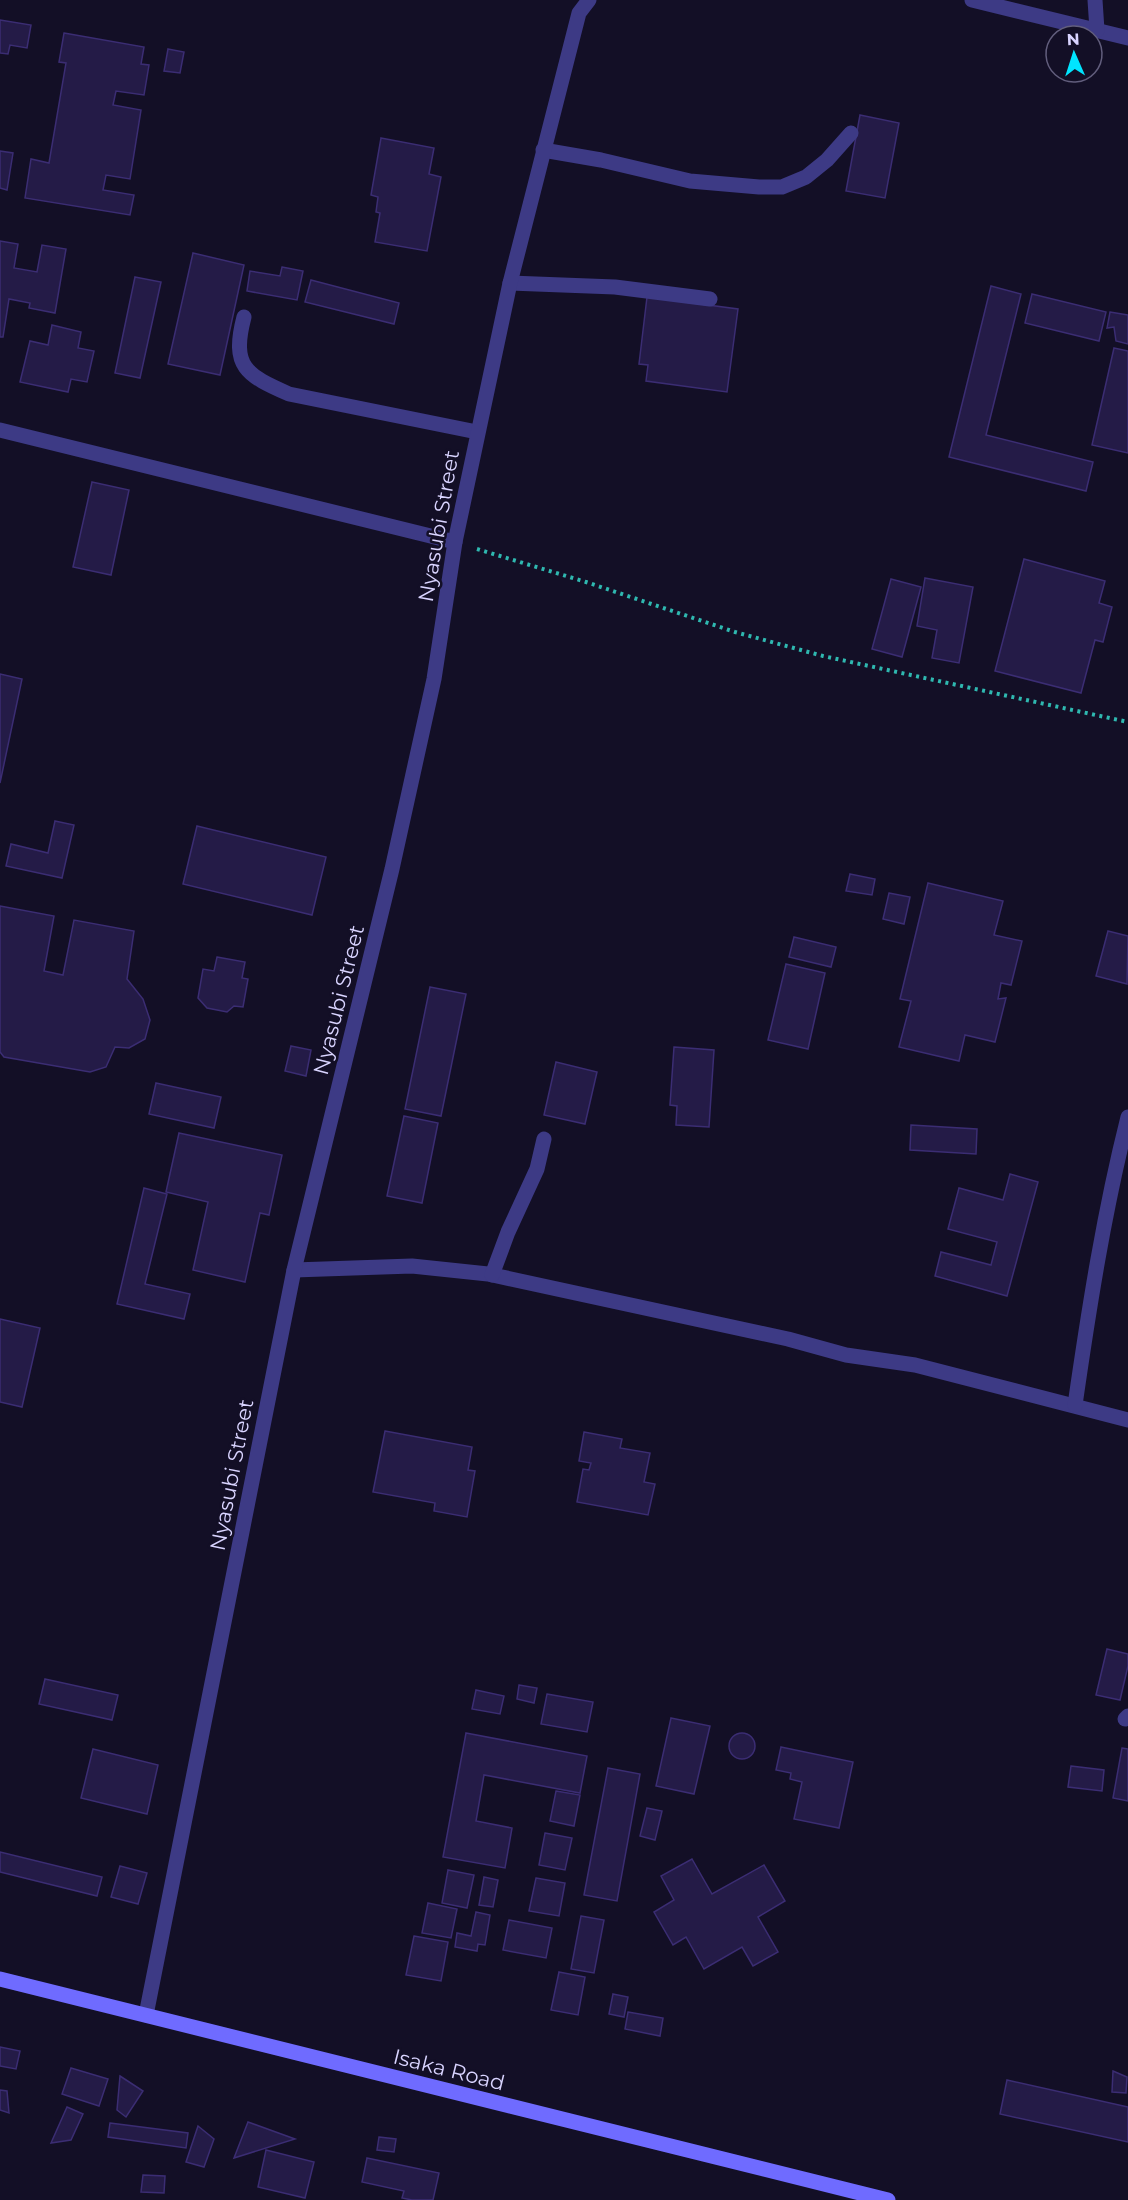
<svg xmlns="http://www.w3.org/2000/svg" width="1128" height="2200" font-family="Montserrat,sans-serif">
	<style>
		.building { fill: #241b47; stroke: #3b2d73; stroke-width: 1.5 }
		.lines { fill: none; stroke-linecap: round; stroke-linejoin: round }
		.path { stroke: #2fb8b0; stroke-width: 4; stroke-dasharray: 3 4.5; stroke-linecap: butt }
		.street { stroke: #3d3a85; stroke-width: 15 }
		.secondary { stroke: #6f6bff; stroke-width: 15 }
		.labels { text-anchor: middle; stroke-width: 5; stroke-linejoin: round; paint-order: stroke }
		.street-label { font-size: 21px; fill: #d9d4ff; stroke: #130f26 }
	</style>
	<rect width="100%" height="100%" fill="#130f26"/>
	<!-- building -->
	<g class="building">
		<path d="M0,20L31,25L27,48L10,45L8,54L0,53Z"/>
		<path d="M64,33L144,47L141,64L149,65L144,95L116,91L113,105L141,110L130,179L106,175L103,190L134,195L130,215L25,198L31,159L49,163L66,63L59,62Z"/>
		<path d="M168,49L184,52L180,73L164,71Z"/>
		<path d="M860,115L899,123L885,198L846,191Z"/>
		<path d="M381,138L434,148L429,174L441,177L427,251L375,242L380,213L376,212L378,197L371,195Z"/>
		<path d="M0,151L13,153L7,190L0,188Z"/>
		<path d="M0,241L18,244L14,268L37,272L42,245L66,249L55,313L29,308L30,303L9,299L3,337H0Z"/>
		<path d="M193,253L244,265L220,375L168,364Z"/>
		<path d="M282,267L303,271L297,300L247,291L250,271L280,276Z"/>
		<path d="M135,277L161,282L140,378L115,373Z"/>
		<path d="M311,280L399,303L394,324L305,302Z"/>
		<path d="M991,286L1021,294L986,435L1093,462L1086,491L949,457Z"/>
		<path d="M1032,294L1106,312L1099,341L1025,323Z"/>
		<path d="M647,297L738,309L727,392L646,381L648,365L639,364Z"/>
		<path d="M1110,312L1128,315V344L1116,341L1114,327L1107,328Z"/>
		<path d="M52,325L81,332L78,348L94,351L87,382L71,379L68,392L20,382L30,341L48,345Z"/>
		<path d="M1114,348L1128,351V453L1092,445Z"/>
		<path d="M92,482L129,490L111,575L73,567Z"/>
		<path d="M1024,559L1105,581L1099,603L1112,607L1103,642L1095,640L1081,693L995,671Z"/>
		<path d="M925,578L973,587L959,663L932,658L937,630L917,626Z"/>
		<path d="M891,579L921,587L902,657L872,649Z"/>
		<path d="M0,674L22,679L0,783Z"/>
		<path d="M55,821L74,825L62,878L6,866L11,844L48,853Z"/>
		<path d="M197,826L326,857L312,915L183,884Z"/>
		<path d="M850,874L875,879L872,895L846,891Z"/>
		<path d="M928,883L1003,901L994,935L1022,941L1011,985L1001,983L998,999L1006,998L995,1042L965,1035L959,1061L899,1047L911,1001L900,999Z"/>
		<path d="M889,893L910,897L904,924L883,919Z"/>
		<path d="M0,906L54,916L44,971L63,975L74,920L134,931L127,979L143,999L150,1020L145,1039L129,1048L115,1047L106,1067L90,1072L4,1057L0,1052Z"/>
		<path d="M1108,931L1128,936L1127,984L1096,976Z"/>
		<path d="M794,937L836,947L831,967L789,957Z"/>
		<path d="M217,957L245,962L242,978L248,979L243,1007L234,1006L227,1012L207,1008L198,998L203,969L214,971Z"/>
		<path d="M786,964L825,973L808,1049L768,1040Z"/>
		<path d="M430,987L466,994L441,1116L405,1109Z"/>
		<path d="M291,1046L311,1050L306,1076L285,1071Z"/>
		<path d="M674,1047L714,1050L709,1127L676,1125L677,1106L670,1105Z"/>
		<path d="M556,1062L597,1072L585,1124L544,1115Z"/>
		<path d="M156,1083L221,1097L214,1128L149,1114Z"/>
		<path d="M404,1116L438,1123L422,1203L387,1196Z"/>
		<path d="M911,1125L977,1129L976,1154L910,1150Z"/>
		<path d="M179,1133L282,1155L269,1215L260,1213L245,1282L193,1270L208,1202L166,1192Z"/>
		<path d="M1010,1174L1038,1182L1007,1296L935,1276L941,1252L991,1265L997,1242L948,1229L959,1188L1003,1200Z"/>
		<path d="M144,1188L167,1194L145,1284L190,1294L184,1319L117,1304Z"/>
		<path d="M0,1319L40,1328L22,1407L0,1402Z"/>
		<path d="M385,1431L472,1447L468,1470L475,1471L467,1517L434,1511L435,1503L373,1492Z"/>
		<path d="M584,1432L622,1439L620,1448L650,1453L644,1482L655,1484L648,1515L577,1502L583,1469L589,1470L591,1463L579,1461Z"/>
		<path d="M1107,1649L1128,1654V1666L1120,1700L1096,1695Z"/>
		<path d="M45,1679L118,1695L112,1720L39,1704Z"/>
		<path d="M519,1685L537,1688L534,1703L517,1699Z"/>
		<path d="M476,1690L504,1696L500,1714L472,1709Z"/>
		<path d="M547,1694L593,1702L587,1732L541,1724Z"/>
		<path d="M671,1718L710,1726L694,1794L656,1786Z"/>
		<path d="M466,1733L587,1756L580,1793L484,1775L476,1821L512,1828L505,1868L443,1857Z"/>
		<circle cx="742" cy="1746" r="13"/>
		<path d="M781,1747L853,1762L839,1828L794,1819L802,1782L790,1779L791,1773L776,1770Z"/>
		<path d="M1122,1748L1128,1749V1801L1113,1798Z"/>
		<path d="M93,1749L158,1765L147,1814L81,1798Z"/>
		<path d="M1071,1766L1104,1770L1102,1791L1068,1787Z"/>
		<path d="M608,1768L640,1774L617,1901L584,1895Z"/>
		<path d="M556,1791L580,1795L574,1826L550,1821Z"/>
		<path d="M647,1808L662,1811L655,1840L640,1836Z"/>
		<path d="M545,1833L572,1838L565,1870L539,1865Z"/>
		<path d="M0,1852L102,1877L97,1896L0,1872Z"/>
		<path d="M692,1859L712,1894L764,1865L785,1901L758,1917L778,1952L753,1966L742,1947L704,1969L686,1937L673,1945L654,1912L674,1900L661,1876Z"/>
		<path d="M120,1866L147,1873L138,1904L111,1897Z"/>
		<path d="M448,1870L474,1875L467,1908L442,1903Z"/>
		<path d="M484,1877L498,1880L493,1907L479,1905Z"/>
		<path d="M536,1878L565,1883L559,1916L529,1911Z"/>
		<path d="M428,1903L457,1909L451,1938L422,1933Z"/>
		<path d="M476,1912L490,1915L485,1945L478,1944L477,1951L455,1947L457,1933L471,1936Z"/>
		<path d="M581,1916L604,1920L594,1973L571,1969Z"/>
		<path d="M509,1920L552,1928L546,1958L503,1950Z"/>
		<path d="M414,1936L448,1942L441,1981L406,1975Z"/>
		<path d="M559,1972L585,1977L578,2015L551,2010Z"/>
		<path d="M613,1994L628,1997L624,2017L609,2014Z"/>
		<path d="M628,2012L663,2018L660,2036L625,2029Z"/>
		<path d="M0,2047L20,2051L16,2069L0,2066Z"/>
		<path d="M71,2068L108,2079L99,2106L62,2094Z"/>
		<path d="M1113,2071L1127,2077L1126,2093L1112,2092Z"/>
		<path d="M120,2076L143,2091L126,2117L117,2110Z"/>
		<path d="M1007,2080L1128,2107V2142L1000,2114Z"/>
		<path d="M0,2090L7,2091L9,2113L0,2110Z"/>
		<path d="M67,2107L83,2114L71,2140L51,2143Z"/>
		<path d="M248,2122L295,2139L234,2158Z"/>
		<path d="M110,2123L188,2133L186,2148L108,2137Z"/>
		<path d="M198,2126L214,2139L204,2167L186,2162Z"/>
		<path d="M379,2137L396,2139L394,2152L377,2150Z"/>
		<path d="M266,2150L314,2162L305,2198L258,2187Z"/>
		<path d="M367,2158L439,2173L433,2200H412L402,2198L404,2191L362,2182Z"/>
		<path d="M143,2175L165,2176L164,2193L141,2192Z"/>
	</g>
	<g class="lines">
		<!-- path -->
		<path class="path" d="M477,549L586,582L735,632L823,656L1128,722"/>
		<!-- street -->
		<g class="street">
			<path d="M972,0L1128,38"/>
			<path d="M1095,0L1097,30"/>
			<path d="M543,150L601,160L690,181L759,187H782L806,177L827,160L851,133"/>
			<path d="M510,283L615,287L710,299"/>
			<path d="M244,317C231,367 246,375 289,394L477,432"/>
			<path d="M0,430L455,542"/>
			<path d="M294,1270L412,1266L488,1274L788,1339L846,1355L915,1365L1128,1420"/>
			<path d="M492,1275L508,1232L537,1169L544,1139"/>
			<path d="M1075,1405C1089,1308 1104,1212 1128,1117"/>
			<path d="M1125,1719L1128,1716"/>
			<path d="M146,2015L294,1270L392,869L434,679L455,542L510,283L579,13L589,0"/>
		</g>
		<!-- secondary -->
		<path class="secondary" d="M0,1979L888,2200"/>
	</g>
	<g class="labels">
		<!-- street labels -->
		<g class="street-label">
			<text transform="translate(439 526) rotate(-80)" y="7">Nyasubi Street</text>
			<text transform="translate(339 1000) rotate(-76)" y="7">Nyasubi Street</text>
			<text transform="translate(232 1475) rotate(-79)" y="7">Nyasubi Street</text>
			<text transform="translate(449 2070) rotate(14)" y="7">Isaka Road</text>
		</g>
	</g>
	<!-- north arrow -->
	<g transform="translate(1074 54) rotate(357)"><circle r="28" fill="#130f26" stroke="#625e7d" stroke-width="1.5"/>
	<path d="M0-4.5L10 22L0 15L-10 22Z" fill="#00e5ff"/>
	<text y="-9" font-size="16" font-weight="bold" text-anchor="middle" fill="#d9d4ff">N</text>
	</g>
</svg>
